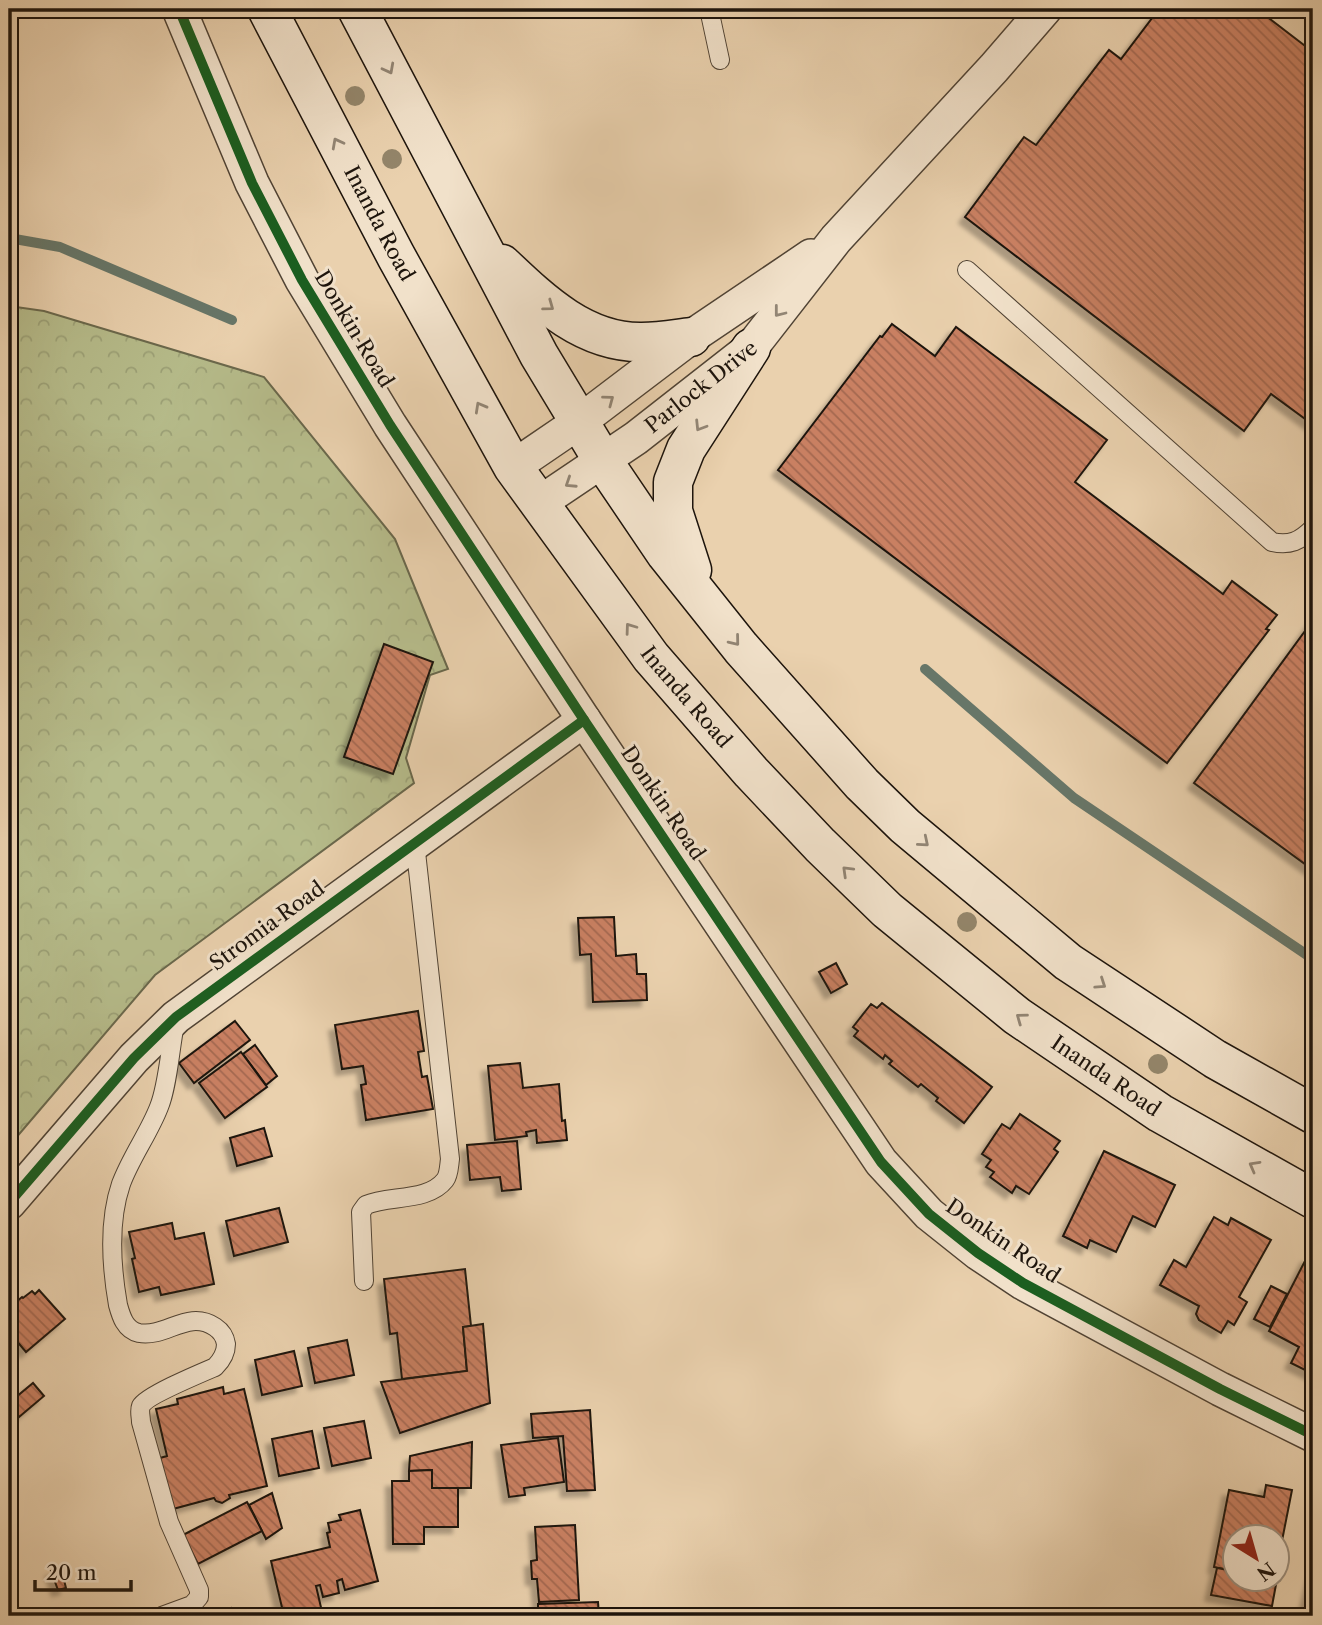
<svg xmlns="http://www.w3.org/2000/svg" width="1322" height="1625" font-family="'Libre Caslon Text',serif">
	<style>
		.forest { fill: url(#forest-crowns); stroke: #6a684c; stroke-width: 2 }
		.lines { fill: none; stroke-linecap: round; stroke-linejoin: round }
		.stream { stroke: #677668; stroke-width: 10 }
		.building { fill: url(#building-back-hatch); stroke: #1d140c; stroke-width: 2; filter: url(#shadow) }
		.lane-casing { stroke: #504334; stroke-width: 20 }
		.street-casing { stroke: #504334; stroke-width: 36 }
		.secondary-casing { stroke: #1d140c; stroke-width: 41 }
		.lane { stroke: #f1e1ca; stroke-width: 18 }
		.street { stroke: #f1e1ca; stroke-width: 33 }
		.secondary { stroke: #f1e1ca; stroke-width: 38 }
		.cycleway-casing { stroke: #f1e1ca; stroke-width: 15 }
		.cycleway { stroke: #1b5e20; stroke-width: 10 }
		.tree { fill: #93856a }
		.oneway { stroke: #928574 }
		.labels { text-anchor: middle; stroke-width: 6; stroke-linejoin: round; paint-order: stroke }
		.street-label { font-size: 21px; fill: #1d140c; stroke: #f1e1ca }
	</style>
	<defs>
		<pattern id="forest-crowns" width="20" height="18" patternUnits="userSpaceOnUse" patternTransform="scale(1.75)"><rect width="20" height="18" fill="#b6bc8b"/><path d="M2 6a3 3 0 1 1 6 0M12 15a3 3 0 1 1 6 0" fill="none" stroke="#9ca177"/></pattern>
		<pattern id="building-back-hatch" width="6" height="6" patternUnits="userSpaceOnUse" patternTransform="scale(1.75)"><rect width="6" height="6" fill="#c98062"/><path d="M-1 5l2 2M0 0l6 6M5-1l2 2" fill="none" stroke="#a3684f"/></pattern>
		<filter id="shadow"><feDropShadow dx="-6" dy="6" stdDeviation="2" flood-color="#0004"/></filter>
	</defs>
	<rect width="100%" height="100%" fill="#ead1ae"/>
	<filter id="stains"><feTurbulence type="fractalNoise" baseFrequency=".00286" numOctaves="4"/><feColorMatrix values="0 0 0 0 .2 0 0 0 0 .09 0 0 0 0 .02 0 0 0 .5 -.17"/></filter>
	<radialGradient id="worn" r=".72"><stop offset=".6" stop-color="#630" stop-opacity="0"/><stop offset="1" stop-color="#630" stop-opacity=".3"/></radialGradient>
	<!-- forest -->
	<path class="forest" d="M9,306L44,311L264,377L395,539L448,669L430,675L406,758L414,783L155,975L9,1146Z"/>
	<g class="lines">
		<!-- stream -->
		<g class="stream">
			<path d="M9,238L60,247L232,320"/>
			<path d="M925,669L1074,798L1313,959"/>
		</g>
	</g>
	<!-- building -->
	<g class="building">
		<path d="M1159,9H1257L1313,52L1312,424L1271,394L1244,431L965,217L1024,137L1036,145L1109,50L1121,59Z"/>
		<path d="M892,324L935,356L956,327L1107,440L1075,482L1223,594L1232,581L1277,615L1266,629L1269,630L1167,763L778,470L880,336L882,337Z"/>
		<path d="M1313,620V870L1194,783Z"/>
		<path d="M384,644L433,662L393,774L344,757Z"/>
		<path d="M614,917L616,956L636,954L637,974H646L647,1000L593,1002L591,954L580,955L578,918Z"/>
		<path d="M836,963L847,984L831,993L819,972Z"/>
		<path d="M882,1003L992,1087L964,1123L936,1101L938,1098L921,1084L918,1087L889,1064L892,1061L885,1055L883,1059L854,1036L858,1031L853,1027L871,1004L877,1008Z"/>
		<path d="M418,1011L424,1051L418,1052L422,1077L427,1076L433,1109L366,1120L361,1085L366,1084L363,1066L342,1069L335,1025Z"/>
		<path d="M235,1021L250,1040L194,1083L179,1063Z"/>
		<path d="M255,1045L277,1076L266,1085L243,1054Z"/>
		<path d="M241,1052L267,1087L225,1118L199,1083Z"/>
		<path d="M520,1063L523,1088L559,1084L562,1121L565,1120L567,1140L537,1143L536,1130L526,1132L527,1136L495,1140L488,1066Z"/>
		<path d="M1020,1114L1060,1141L1054,1149L1058,1152L1029,1194L1016,1186L1012,1193L990,1177L994,1172L986,1167L991,1160L982,1154L1002,1124L1010,1129Z"/>
		<path d="M264,1128L272,1156L237,1166L230,1138Z"/>
		<path d="M517,1141L521,1189L502,1191L500,1177L470,1180L467,1145Z"/>
		<path d="M1104,1151L1175,1185L1155,1227L1133,1216L1116,1252L1090,1240L1087,1248L1063,1236Z"/>
		<path d="M279,1208L288,1242L234,1256L226,1221Z"/>
		<path d="M1214,1217L1228,1225L1231,1218L1271,1240L1239,1297L1247,1302L1234,1325L1228,1321L1221,1333L1199,1320L1196,1314L1199,1306L1160,1285L1174,1260L1186,1267Z"/>
		<path d="M172,1223L175,1239L204,1233L214,1284L161,1295L159,1287L139,1292L132,1259L135,1258L129,1232Z"/>
		<path d="M1307,1257L1313,1260V1374L1291,1363L1299,1347L1269,1331Z"/>
		<path d="M465,1269L471,1326L463,1327L467,1371L402,1379L397,1333L390,1334L384,1279Z"/>
		<path d="M1271,1286L1287,1294L1270,1327L1254,1319Z"/>
		<path d="M39,1290L65,1319L26,1352L9,1332V1321L13,1318L9,1313V1308L22,1297L23,1298L32,1291L35,1294Z"/>
		<path d="M483,1324L490,1403L400,1433L381,1382L467,1371L463,1327Z"/>
		<path d="M347,1340L354,1375L315,1383L308,1348Z"/>
		<path d="M294,1351L302,1386L262,1395L255,1360Z"/>
		<path d="M33,1383L44,1396L19,1417L9,1403Z"/>
		<path d="M223,1387L224,1394L244,1389L267,1486L229,1495L230,1498L222,1503L216,1501L214,1498L173,1509L160,1458L167,1456L156,1409L178,1404L177,1399Z"/>
		<path d="M590,1410L595,1490L567,1491L563,1436L533,1438L531,1414Z"/>
		<path d="M364,1421L371,1458L332,1466L324,1428Z"/>
		<path d="M312,1431L319,1468L279,1476L272,1439Z"/>
		<path d="M558,1438L564,1482L524,1488L525,1495L509,1497L501,1445Z"/>
		<path d="M472,1442L471,1488H432V1470L409,1471L410,1456Z"/>
		<path d="M432,1470V1488H458V1527H424V1544H393L392,1481H409V1471Z"/>
		<path d="M1266,1485L1292,1490L1279,1556L1284,1557L1280,1580L1276,1579V1538H1234V1571L1214,1567L1229,1490L1264,1497Z"/>
		<path d="M272,1493L282,1528L266,1539L249,1505Z"/>
		<path d="M247,1502L262,1531L198,1564L183,1535Z"/>
		<path d="M360,1510L378,1581L345,1590L342,1579L337,1581L339,1593L323,1597L320,1585L316,1586L323,1616H284L271,1561L330,1547L327,1533L330,1532L328,1523L341,1520L339,1515Z"/>
		<path d="M575,1525L579,1600L539,1602L537,1579H532L531,1561L537,1560L535,1527Z"/>
		<path d="M61,1568L66,1588L58,1590L51,1571Z"/>
		<path d="M1217,1568L1234,1571V1580L1277,1579L1272,1606L1211,1595Z"/>
		<path d="M1313,1573V1609L1305,1607Z"/>
		<path d="M598,1602L599,1616H538V1604Z"/>
		<path d="M231,1608L234,1616H196L213,1611V1613Z"/>
	</g>
	<g class="lines">
		<!-- lane casing -->
		<g class="lane-casing">
			<g id="lane">
				<path d="M709,9L720,60"/>
				<path d="M967,270L1272,542C1290,546 1300,541 1313,528"/>
				<path d="M364,1281L361,1212L366,1205C389,1195 428,1202 445,1180C449,1175 449,1166 450,1159L415,843"/>
				<path d="M162,1616L192,1605L199,1597V1590L169,1522L141,1422C141,1417 139,1411 141,1406C146,1396 201,1373 215,1367C221,1361 226,1354 226,1344C225,1337 221,1331 215,1327C188,1309 166,1338 139,1333C125,1330 121,1316 118,1305C111,1265 108,1222 121,1184C131,1157 149,1133 159,1107C168,1085 170,1048 175,1024"/>
			</g>
		</g>
		<!-- street casing -->
		<g class="street-casing">
			<g id="street">
				<path d="M179,9L252,183L302,280L390,425L584,720L881,1162L929,1214L978,1253L1023,1283L1220,1389L1313,1435"/>
				<path d="M513,467L579,422L691,337L811,256"/>
				<path id="s1" d="M538,504L636,438L751,348L836,239L994,68L1045,9"/>
				<path d="M9,1203L134,1058L176,1017L584,720"/>
			</g>
		</g>
		<!-- secondary casing -->
		<g class="secondary-casing">
			<g id="secondary">
				<path id="s2" d="M267,9L396,256L513,467L651,657L751,772L820,845L887,910L1017,1016L1160,1113L1313,1199"/>
				<path d="M357,9L539,355L603,461L666,554L741,648L862,784L905,826L1068,962L1215,1059L1313,1114"/>
				<path d="M502,264C541,301 584,343 642,342C658,342 675,339 691,337"/>
				<path d="M692,570L673,511V482L686,449L751,348"/>
			</g>
		</g>
		<!-- lane -->
		<use href="#lane" class="lane"/>
		<!-- street -->
		<use href="#street" class="street"/>
		<!-- secondary -->
		<use href="#secondary" class="secondary"/>
		<!-- cycleway casing -->
		<g class="cycleway-casing">
			<g id="cycleway">
				<path d="M179,9L252,183L302,280L390,425L584,720L881,1162L929,1214L978,1253L1023,1283L1220,1389L1313,1435"/>
				<path d="M9,1203L134,1058L176,1017L584,720"/>
			</g>
		</g>
		<!-- cycleway -->
		<use href="#cycleway" class="cycleway"/>
	</g>
	<!-- trees -->
	<g class="tree">
		<circle cx="355" cy="96" r="10"/>
		<circle cx="392" cy="159" r="10"/>
		<circle cx="967" cy="922" r="10"/>
		<circle cx="1158" cy="1064" r="10"/>
	</g>
	<!-- one-way arrows -->
	<defs><path id="oneway-chevron" d="M-2-3.5L2.5 0L-2 3.5" fill="none" stroke-width="1.6" stroke-linecap="round" stroke-linejoin="round" transform="scale(1.75)"/></defs>
	<g class="oneway">
		<use href="#oneway-chevron" transform="translate(389 69) rotate(62)"/>
		<use href="#oneway-chevron" transform="translate(337 143) rotate(-118)"/>
		<use href="#oneway-chevron" transform="translate(549 306) rotate(36)"/>
		<use href="#oneway-chevron" transform="translate(779 312) rotate(128)"/>
		<use href="#oneway-chevron" transform="translate(609 400) rotate(-37)"/>
		<use href="#oneway-chevron" transform="translate(480 407) rotate(-119)"/>
		<use href="#oneway-chevron" transform="translate(700 426) rotate(122)"/>
		<use href="#oneway-chevron" transform="translate(570 483) rotate(147)"/>
		<use href="#oneway-chevron" transform="translate(630 628) rotate(-126)"/>
		<use href="#oneway-chevron" transform="translate(735 641) rotate(51)"/>
		<use href="#oneway-chevron" transform="translate(924 842) rotate(40)"/>
		<use href="#oneway-chevron" transform="translate(847 871) rotate(-136)"/>
		<use href="#oneway-chevron" transform="translate(1101 984) rotate(34)"/>
		<use href="#oneway-chevron" transform="translate(1021 1018) rotate(-144)"/>
		<use href="#oneway-chevron" transform="translate(1254 1166) rotate(-151)"/>
	</g>
	<g class="labels">
		<!-- street labels -->
		<g class="street-label">
			<text dy="7" stroke="none"><textPath href="#s2" startOffset="242">Inanda Road</textPath></text>
			<text transform="translate(354 329) rotate(59)" y="7">Donkin Road</text>
			<text dy="7" stroke="none"><textPath href="#s1" startOffset="201">Parlock Drive</textPath></text>
			<text dy="7" stroke="none"><textPath href="#s2" startOffset="808">Inanda Road</textPath></text>
			<text transform="translate(663 803) rotate(56)" y="7">Donkin Road</text>
			<text transform="translate(267 926) rotate(-36)" y="7">Stromia Road</text>
			<text dy="7" stroke="none"><textPath href="#s2" startOffset="1376">Inanda Road</textPath></text>
			<text transform="translate(1003 1241) rotate(34)" y="7">Donkin Road</text>
		</g>
	</g>
	<!-- margin -->
	<rect width="1322" height="1625" fill="none" stroke="#ead1ae" stroke-width="35"/>
	<rect x="10" y="10" width="1301" height="1604" fill="none" stroke="#1d140c" stroke-width="3.5"/>
	<rect x="18" y="18" width="1287" height="1590" fill="none" stroke="#1d140c" stroke-width="2"/>
	<!-- north arrow -->
	<g transform="translate(1256 1558) rotate(143)"><circle r="33" fill="#f1e1ca" stroke="#9c8f7e" stroke-width="2"/>
	<path d="M0-5L12 26L0 18L-12 26Z" fill="#8f2418"/>
	<text y="-10" font-size="19" font-weight="bold" text-anchor="middle" fill="#1d140c">N</text>
	</g>
	<!-- scale -->
	<path d="M35 1580v10h96v-10" fill="none" stroke="#1d140c" stroke-width="3.5"/>
	<text x="46" y="1580" font-size="21" fill="#1d140c" stroke="#f1e1ca" stroke-width="5" paint-order="stroke">20 m</text>
	<rect width="100%" height="100%" filter="url(#stains)"/>
	<rect width="100%" height="100%" fill="url(#worn)"/>
</svg>
